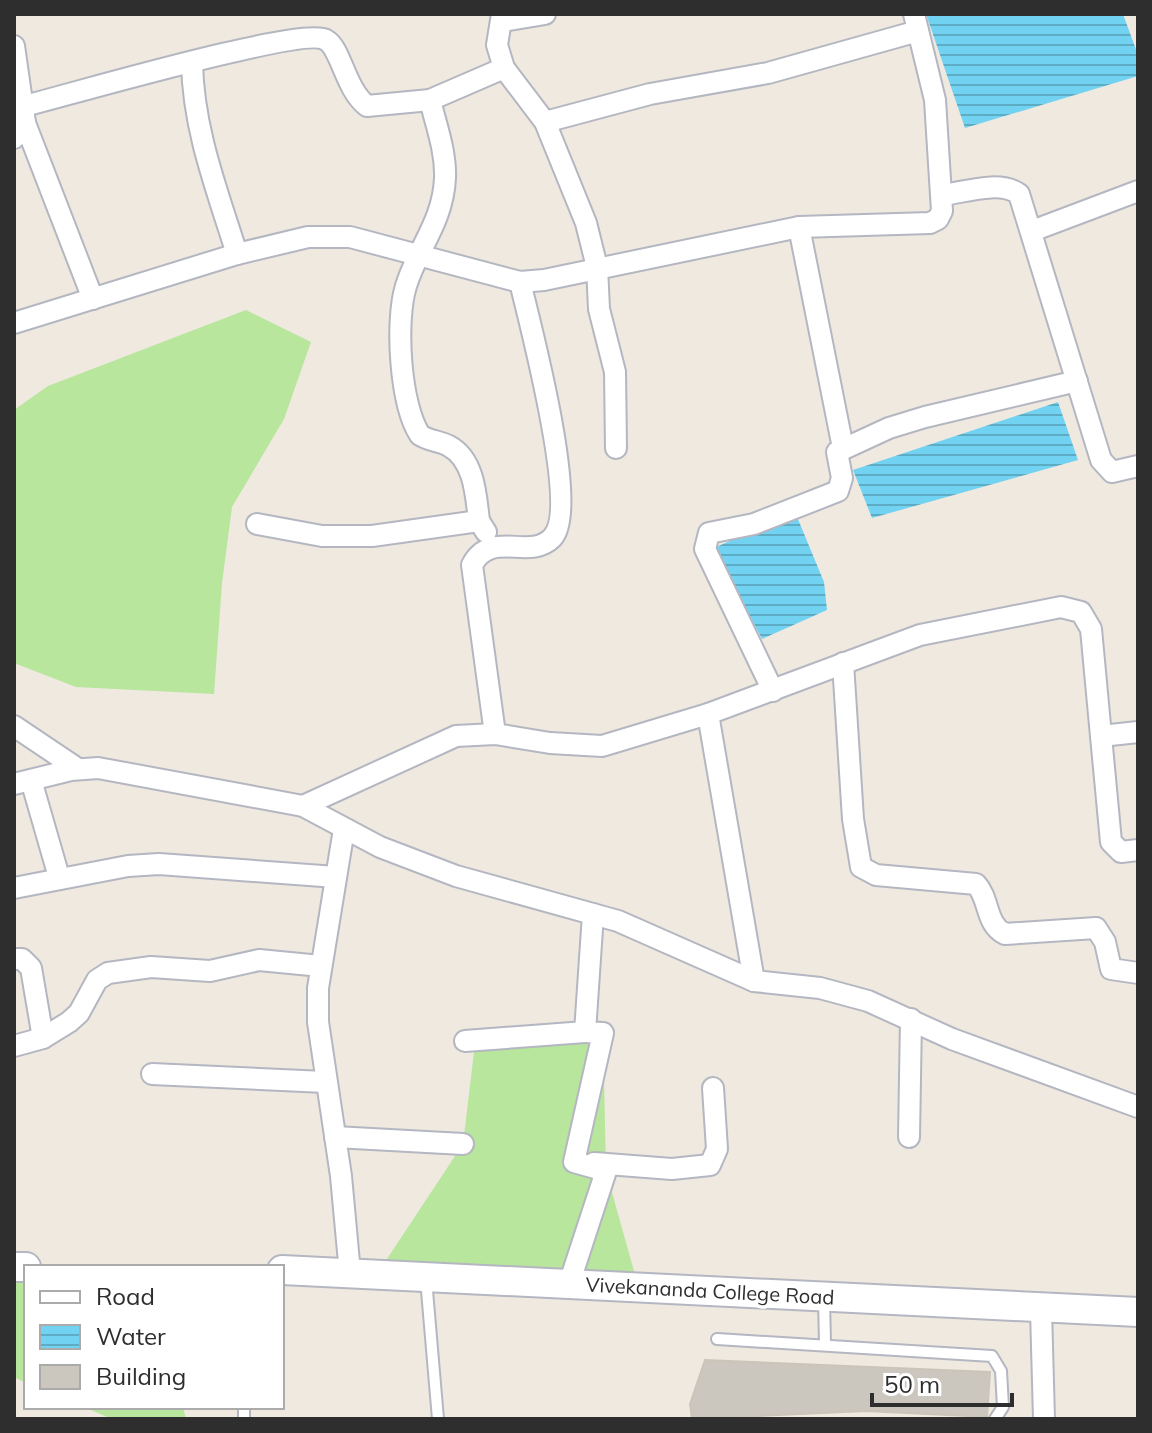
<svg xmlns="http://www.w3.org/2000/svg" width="1152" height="1433" font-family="Mulish,sans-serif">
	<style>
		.grass { fill: #b7e69c }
		.water { fill: url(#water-rules) }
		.building { fill: #cbc7be; stroke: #cbc5b9; stroke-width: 2 }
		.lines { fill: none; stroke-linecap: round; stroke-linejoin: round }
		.lane-casing { stroke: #b4b7c1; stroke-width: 14 }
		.street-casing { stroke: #b4b7c1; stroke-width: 24 }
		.secondary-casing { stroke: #b4b7c1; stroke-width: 32 }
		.lane { stroke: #fff; stroke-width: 10 }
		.street { stroke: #fff; stroke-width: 20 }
		.secondary { stroke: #fff; stroke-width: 28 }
		.labels { text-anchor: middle; stroke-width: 7; stroke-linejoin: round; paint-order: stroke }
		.street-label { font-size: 20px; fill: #2e2e2e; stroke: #fff }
	</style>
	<defs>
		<pattern id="water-rules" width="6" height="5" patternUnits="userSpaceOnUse" patternTransform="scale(2)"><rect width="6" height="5" fill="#72d2f2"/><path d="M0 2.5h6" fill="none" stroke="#5eabc4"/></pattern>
	</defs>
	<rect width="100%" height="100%" fill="#efe9e0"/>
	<!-- grass -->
	<g class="grass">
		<path d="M246,310L311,342L284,419L232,507L222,583L214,694L76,687L14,663V410L48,386Z"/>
		<path d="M603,1033L606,1171L639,1289L377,1274L463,1144L475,1044Z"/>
		<path d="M26,1269V1383L14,1377V1270Z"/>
		<path d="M84,1407H183L186,1419H112Z"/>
	</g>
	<!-- water -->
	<g class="water">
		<path d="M926,14H1123L1138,55V76L965,128Z"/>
		<path d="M1058,402L1078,460L872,518L853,470Z"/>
		<path d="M795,512L824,582L827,610L762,639L714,548Z"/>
	</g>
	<!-- building -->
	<path class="building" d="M705,1360L990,1372L987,1417L866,1411L692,1419L690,1404Z"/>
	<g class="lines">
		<!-- lane casing -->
		<g class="lane-casing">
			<g id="lane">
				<path d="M426,1279L438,1419"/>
				<path d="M824,1299L825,1343"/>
				<path d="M717,1339L992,1356L1001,1371L1003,1407L995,1419"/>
				<path d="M244,1407V1419"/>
			</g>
		</g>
		<!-- street casing -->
		<g class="street-casing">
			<g id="street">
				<path d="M502,14L497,45L504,68L545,122L586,223L597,267L599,309L615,372L616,448"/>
				<path d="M502,21L545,14"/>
				<path d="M14,46L25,123L14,138"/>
				<path d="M192,62C193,129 217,190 237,254"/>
				<path d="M430,100C436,125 446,151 445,178C443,222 418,247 406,286C395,321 400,405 420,435C429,441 440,441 449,446C475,460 476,497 479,521"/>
				<path d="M24,106C66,96 302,26 326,40C341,48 345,89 367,106L430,100L504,68"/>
				<path d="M545,122L650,94L768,73L918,31"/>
				<path d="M25,123L93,299"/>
				<path d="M943,195C965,192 1000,180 1019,194L1101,460L1112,472L1138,466"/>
				<path d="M799,227L843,448"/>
				<path d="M1032,231L1138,191"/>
				<path d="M14,323L237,254L308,237H350L520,282L544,280L799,227L930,223L938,219L942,211L935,100L914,14"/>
				<path d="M257,524L322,536H372L479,521L486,532"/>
				<path d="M843,663L853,819L861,867L876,875L976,884C990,899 985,924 1005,934L1096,928L1105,942L1111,969L1138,973"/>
				<path d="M773,691L705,549L709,533L754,524L838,491L842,478L837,452L889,428L925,417L1077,381"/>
				<path d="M708,714L754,981"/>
				<path d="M14,726L78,769"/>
				<path d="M495,734L472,565C491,529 529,561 552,538C580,510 530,324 520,282"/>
				<path d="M1101,736L1111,842L1121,852L1138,850"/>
				<path d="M31,780L59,877"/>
				<path d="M14,784L71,770L98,768L303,806L380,847L456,876L618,921L754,981L820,988L868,1001L952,1039L1138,1107"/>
				<path d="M303,806L456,736L495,734L550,743L602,746L708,714L920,635L1061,607L1081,612L1091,629L1101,736L1138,732"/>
				<path d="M344,829L318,988V1022L341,1176L350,1273"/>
				<path d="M14,888L128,866L159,864L336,877"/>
				<path d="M14,959H22L31,968L43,1038"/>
				<path d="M465,1041L585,1032"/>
				<path d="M14,1046L43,1038L69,1022L79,1013L97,980L108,973L151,967L210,971L259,960L321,966"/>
				<path d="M152,1074L325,1082"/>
				<path d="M335,1137L463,1144"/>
				<path d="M909,1137L911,1019"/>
				<path d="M594,1163L672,1169L710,1165L717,1149L713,1088"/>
				<path d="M569,1284L606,1171L574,1162L603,1033L585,1032L593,914"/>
				<path d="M1041,1310L1044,1419"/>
			</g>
		</g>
		<!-- secondary casing -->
		<g class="secondary-casing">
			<g id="secondary">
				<path d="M14,1267H26"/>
				<path d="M282,1270L1138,1312"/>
			</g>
		</g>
		<!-- lane -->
		<use href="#lane" class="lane"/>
		<!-- street -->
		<use href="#street" class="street"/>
		<!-- secondary -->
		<use href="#secondary" class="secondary"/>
	</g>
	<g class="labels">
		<!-- street labels -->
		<g class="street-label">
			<text transform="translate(710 1291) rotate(3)" y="7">Vivekananda College Road</text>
		</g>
	</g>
	<!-- border -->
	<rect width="1152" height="1433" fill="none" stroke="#2e2e2e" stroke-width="32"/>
	<!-- legend -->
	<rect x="24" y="1265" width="260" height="144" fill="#ffffff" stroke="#ababab" stroke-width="2"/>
	<rect x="40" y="1291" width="40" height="12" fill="#ffffff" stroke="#ababab" stroke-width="2"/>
	<text x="96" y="1305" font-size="24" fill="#2e2e2e">Road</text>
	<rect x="40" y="1325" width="40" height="24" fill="url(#water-rules)" stroke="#ababab" stroke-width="2"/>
	<text x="96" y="1345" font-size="24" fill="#2e2e2e">Water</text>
	<rect x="40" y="1365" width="40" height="24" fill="#cbc7be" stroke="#ababab" stroke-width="2"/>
	<text x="96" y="1385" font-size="24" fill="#2e2e2e">Building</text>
	<!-- scale -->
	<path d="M872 1393v12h140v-12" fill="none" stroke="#2e2e2e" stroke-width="4"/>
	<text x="884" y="1393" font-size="24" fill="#2e2e2e" stroke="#ffffff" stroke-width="6" paint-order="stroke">50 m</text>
</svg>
